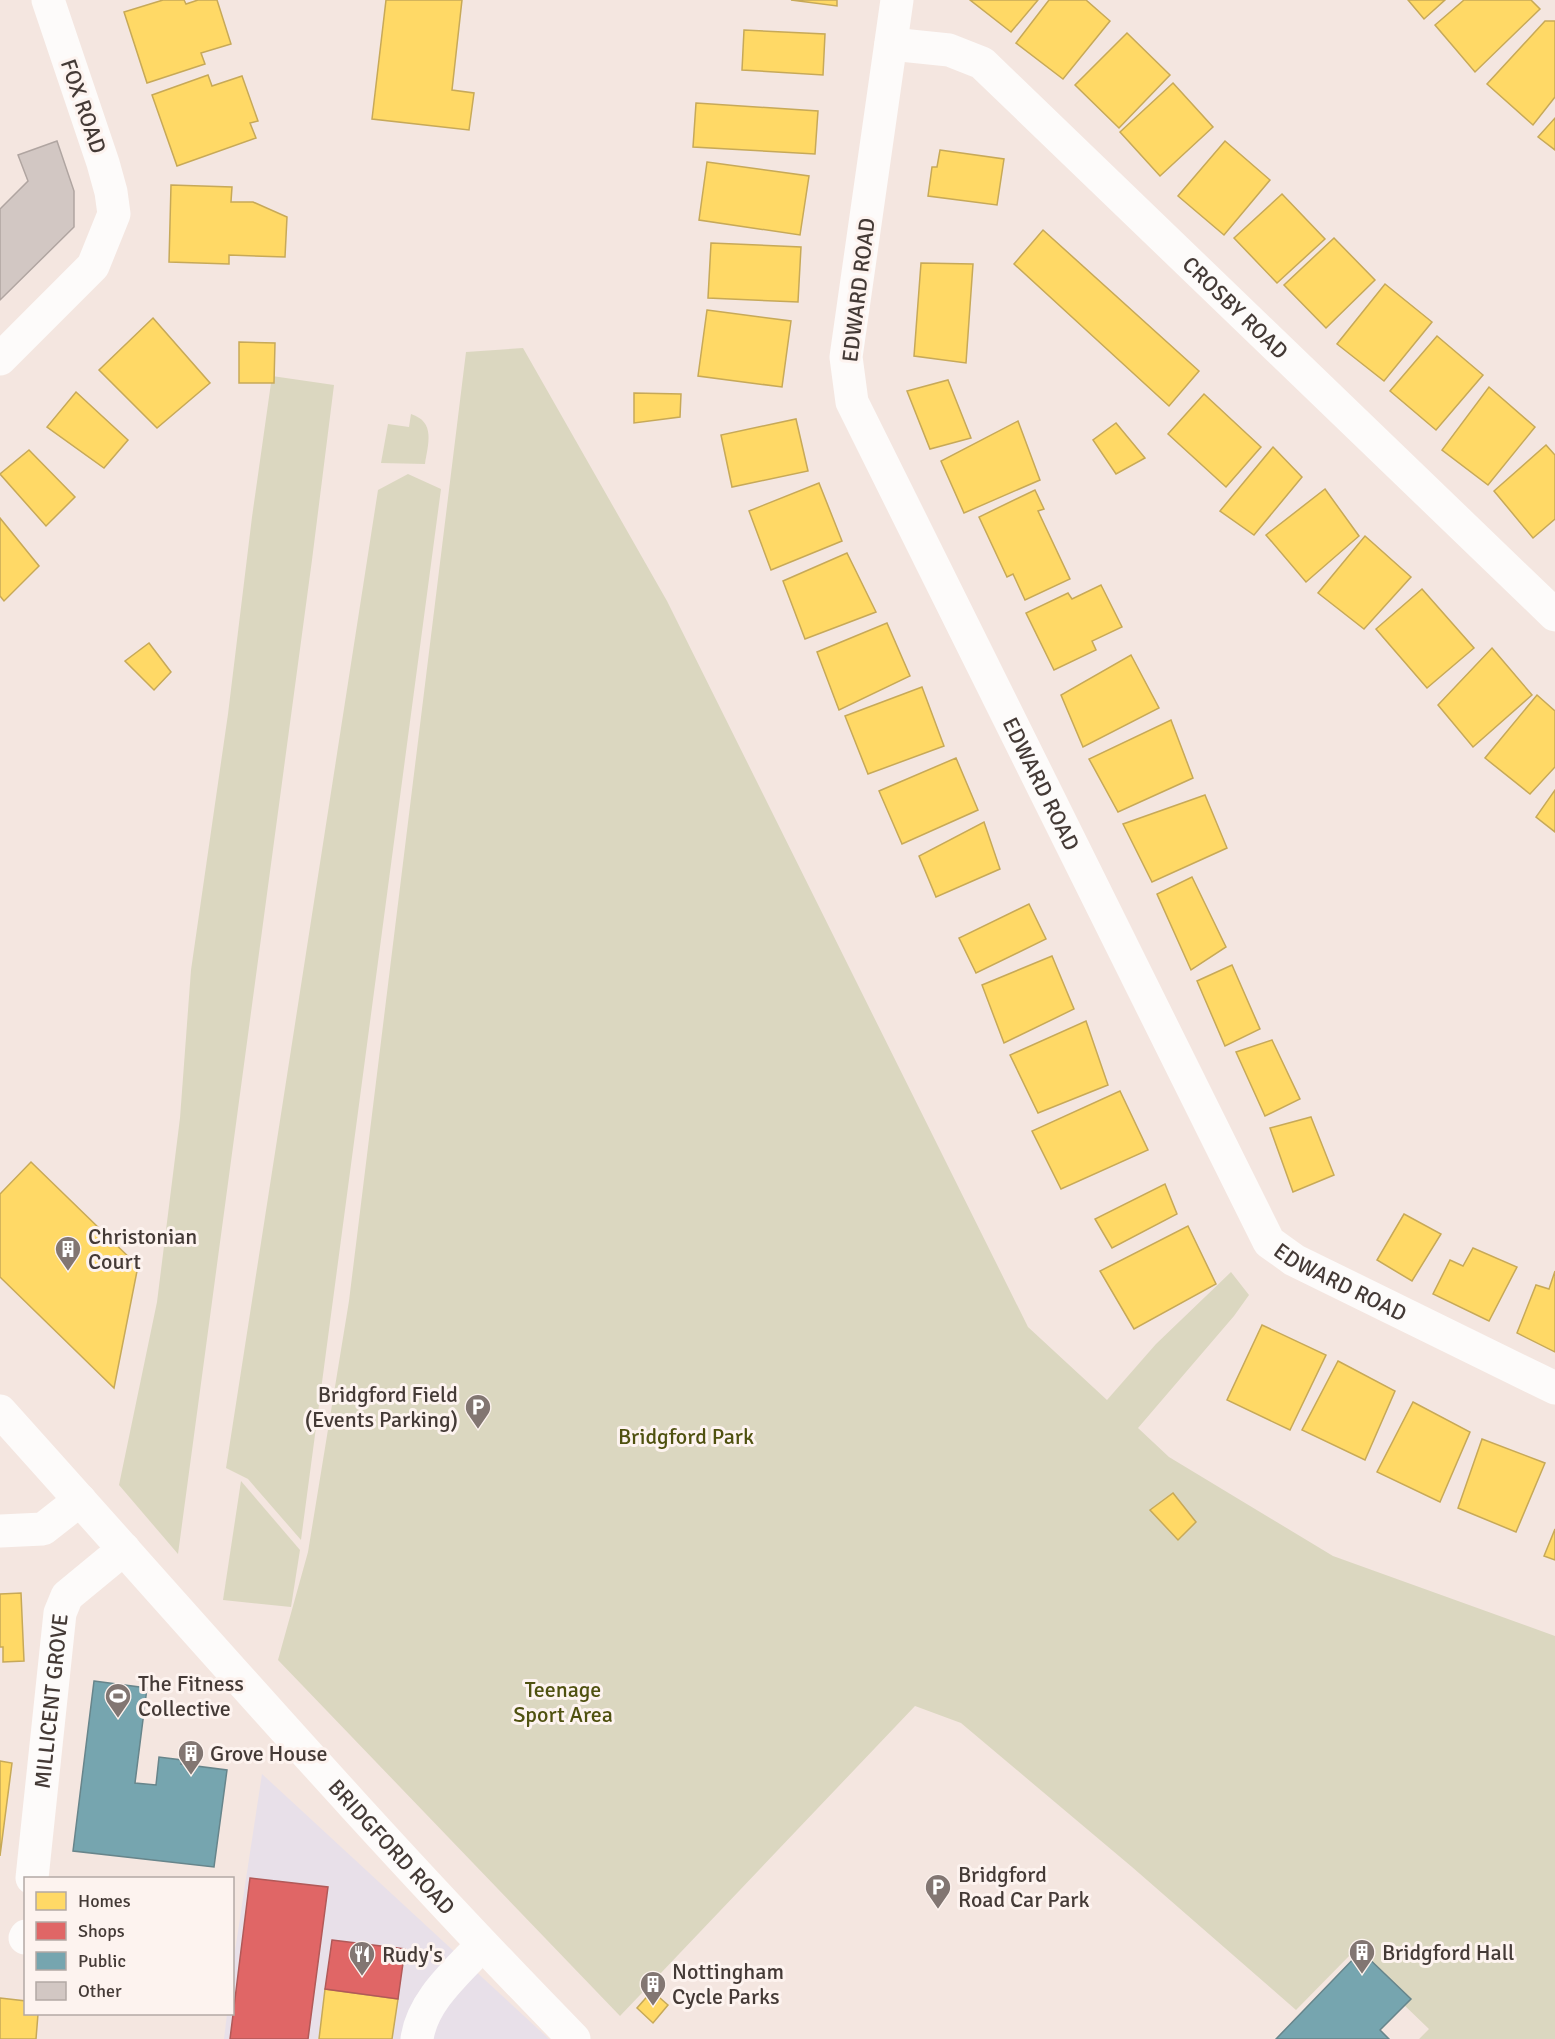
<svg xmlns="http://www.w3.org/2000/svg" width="1555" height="2039" font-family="Signika,sans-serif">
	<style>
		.commercial { fill: #e8e0e9 }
		.green { fill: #dbd7c0 }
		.homes { fill: #ffd966; stroke: #c7a958; stroke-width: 1.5 }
		.shops { fill: #e06666; stroke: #b15958; stroke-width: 1.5 }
		.public { fill: #76a5af; stroke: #67858b; stroke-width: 1.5 }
		.building { fill: #d2c7c3; stroke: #b0a5a1; stroke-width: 1.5 }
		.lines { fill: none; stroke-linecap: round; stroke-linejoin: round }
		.minor { stroke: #fdfbfa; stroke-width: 33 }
		.labels { text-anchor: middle; stroke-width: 6; stroke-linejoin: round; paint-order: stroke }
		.street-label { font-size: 22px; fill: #443a36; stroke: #fdf3ef }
		.poi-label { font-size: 22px; fill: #443a36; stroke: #fdf3ef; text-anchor: start }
		.park-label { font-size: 22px; fill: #4f510f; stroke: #fdf3ef }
	</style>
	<rect width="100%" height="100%" fill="#f4e6e0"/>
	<!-- commercial -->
	<path class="commercial" d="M262,1774L549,2039H224L227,2014H232L233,1964Z"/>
	<!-- green -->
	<g class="green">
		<path d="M523,348L667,601L1028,1327L1107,1400L1156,1344L1231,1272L1249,1295L1234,1316L1138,1428L1169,1457L1333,1556L1555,1636V2039H1419L1429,2029L1351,1954L1296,2010L1132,1867L961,1723L915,1706L620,2016L278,1660L308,1552L349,1301L466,352Z"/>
		<path d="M272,376L334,385L312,560L178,1554L119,1485L157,1302L180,1118L191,970L228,714L252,517Z"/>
		<path d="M411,414C436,422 428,444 425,464L381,463L388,424L409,427Z"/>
		<path d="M408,474L441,489L301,1540L248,1479L226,1468L378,490Z"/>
		<path d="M241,1481L300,1550L291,1607L223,1600Z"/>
	</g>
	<!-- homes -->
	<g class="homes">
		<path d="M163,0H184L186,4L198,0H217L231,44L201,53L205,64L147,83L124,12Z"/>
		<path d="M386,0H462L452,90L474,93L469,130L372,119Z"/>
		<path d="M791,0H837V6Z"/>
		<path d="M970,0H1038L1011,32Z"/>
		<path d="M1049,0H1086L1110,21L1063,79L1016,43Z"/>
		<path d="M1408,0H1445L1424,19Z"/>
		<path d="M1464,0H1531L1540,9L1475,72L1435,25Z"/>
		<path d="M1545,21H1555V97L1533,125L1487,84Z"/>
		<path d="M744,30L825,34L823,75L742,70Z"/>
		<path d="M1127,33L1170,75L1119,128L1075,85Z"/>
		<path d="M208,75L212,86L242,76L258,121L250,123L256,138L177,166L152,95Z"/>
		<path d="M1173,83L1213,127L1160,176L1120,132Z"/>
		<path d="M696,103L818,111L815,154L693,147Z"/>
		<path d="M1555,118V150L1538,137Z"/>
		<path d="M1225,141L1270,180L1224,235L1178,196Z"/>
		<path d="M940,150L1004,159L997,205L928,196L932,167H937Z"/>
		<path d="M707,162L809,176L800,235L699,220Z"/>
		<path d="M171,185L232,187L231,202H253L287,217L285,257L229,255V264L169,262Z"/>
		<path d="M1282,194L1325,239L1277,283L1234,238Z"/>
		<path d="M1043,230L1199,371L1169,406L1014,264Z"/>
		<path d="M1334,238L1375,280L1326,328L1284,285Z"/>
		<path d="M711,243L801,247L798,302L708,298Z"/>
		<path d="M921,263L973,264L966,363L914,356Z"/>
		<path d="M1385,284L1432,322L1384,381L1337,344Z"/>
		<path d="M707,310L791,321L782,387L698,376Z"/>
		<path d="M153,318L210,383L157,428L99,370Z"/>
		<path d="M1437,336L1483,375L1436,430L1390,391Z"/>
		<path d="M239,342L275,343L274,383H239Z"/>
		<path d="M948,380L971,438L930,449L907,391Z"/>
		<path d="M1489,387L1535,427L1488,485L1442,450Z"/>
		<path d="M76,392L128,440L104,468L47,427Z"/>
		<path d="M634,393L681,394L680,417L634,423Z"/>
		<path d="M1204,394L1261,447L1226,487L1168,434Z"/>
		<path d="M796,419L808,471L732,487L721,435Z"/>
		<path d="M1018,421L1040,480L964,513L941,461Z"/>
		<path d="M1116,423L1145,458L1116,474L1093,440Z"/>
		<path d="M1546,445L1555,455V519L1533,538L1494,491Z"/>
		<path d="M1273,447L1302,477L1254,535L1220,511Z"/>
		<path d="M29,450L75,497L46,526L0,474Z"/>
		<path d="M819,483L842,541L771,570L749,511Z"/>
		<path d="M1325,489L1359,536L1306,582L1266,535Z"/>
		<path d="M1035,490L1044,509L1038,511L1070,579L1025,600L1013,574L1007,577L979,517Z"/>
		<path d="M0,518L39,566L4,601L0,596Z"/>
		<path d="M1365,536L1411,577L1364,629L1318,593Z"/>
		<path d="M847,553L876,612L805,639L783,581Z"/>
		<path d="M1101,585L1122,627L1092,641L1096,650L1054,670L1026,613L1068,593L1072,599Z"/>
		<path d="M1422,589L1474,648L1427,688L1376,629Z"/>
		<path d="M887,623L910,676L839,710L817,652Z"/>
		<path d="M149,643L171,672L154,690L125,661Z"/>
		<path d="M1492,648L1532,695L1473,747L1438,705Z"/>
		<path d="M1131,655L1159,708L1083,747L1061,695Z"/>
		<path d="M922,687L944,746L868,774L845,716Z"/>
		<path d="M1537,695L1555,711V767L1530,794L1485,758Z"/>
		<path d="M1171,720L1193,778L1118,812L1089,759Z"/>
		<path d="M956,758L978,810L902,844L879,791Z"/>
		<path d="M1555,790V832L1536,817Z"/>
		<path d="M1205,795L1227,848L1152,882L1123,824Z"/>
		<path d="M984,822L1000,869L936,897L919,856Z"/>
		<path d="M1192,877L1226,947L1191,970L1157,894Z"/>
		<path d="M1029,904L1046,939L976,973L959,938Z"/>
		<path d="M1052,956L1074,1009L1004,1043L982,985Z"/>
		<path d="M1232,965L1260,1029L1225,1046L1197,981Z"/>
		<path d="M1086,1021L1108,1085L1038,1113L1010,1055Z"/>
		<path d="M1272,1040L1300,1099L1265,1116L1236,1052Z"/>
		<path d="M1120,1091L1148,1150L1061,1189L1032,1131Z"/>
		<path d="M1311,1117L1334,1175L1293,1192L1270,1128Z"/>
		<path d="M31,1162L138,1266L114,1388L0,1277V1194Z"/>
		<path d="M1165,1184L1177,1214L1112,1248L1095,1219Z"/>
		<path d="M1404,1214L1441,1234L1412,1281L1377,1260Z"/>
		<path d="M1188,1226L1216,1284L1134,1329L1100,1271Z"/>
		<path d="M1473,1248L1517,1267L1489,1321L1433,1294L1450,1260L1463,1266Z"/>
		<path d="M1555,1271V1352L1517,1333L1536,1285L1549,1289Z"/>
		<path d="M1262,1325L1326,1355L1290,1430L1227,1400Z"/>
		<path d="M1338,1361L1395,1391L1365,1460L1302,1430Z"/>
		<path d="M1413,1402L1470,1432L1440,1502L1377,1472Z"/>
		<path d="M1482,1439L1545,1463L1516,1532L1458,1508Z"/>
		<path d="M1173,1493L1196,1522L1178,1540L1150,1510Z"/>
		<path d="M1555,1529V1560L1544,1556Z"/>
		<path d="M21,1593L24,1661L3,1662V1647H0V1594Z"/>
		<path d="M0,1761L12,1763L0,1856Z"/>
		<path d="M325,1989L398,1999L392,2039H319Z"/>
		<path d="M652,1991L668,2005L653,2023L637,2008Z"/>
		<path d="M0,1998L26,2001V2014H38L36,2039H0Z"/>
	</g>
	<!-- shops -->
	<g class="shops">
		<path d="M250,1878L328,1887L308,2039H230Z"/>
		<path d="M332,1940L405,1949L398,1999L325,1989Z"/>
	</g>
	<!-- public -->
	<g class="public">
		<path d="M94,1681L147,1688L135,1783L156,1785L159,1757L182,1760L181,1764L227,1770L214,1867L73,1851Z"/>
		<path d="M1361,1951L1411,1999L1380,2030L1389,2039H1276Z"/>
	</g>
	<!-- building -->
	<path class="building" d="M57,141L74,191V227L0,300V209L28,181L18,155Z"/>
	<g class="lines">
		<!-- minor -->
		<g class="minor">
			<path id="s1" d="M897,0L846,357L852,402L1269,1242L1294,1260L1555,1388"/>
			<path id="s2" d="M891,44L949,50L982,63L1555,615"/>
			<path d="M0,359L93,266L114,214L111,192L103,163L48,0"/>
			<path id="s3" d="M0,1411C190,1622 375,1836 574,2039"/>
			<path d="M0,1531L43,1529L80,1500"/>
			<path id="s4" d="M32,1878L60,1613L67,1596L124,1549"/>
			<path d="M25,1938L26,1936"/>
			<path d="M417,2039C422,2001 457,1972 482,1945"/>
		</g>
	</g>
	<!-- icons -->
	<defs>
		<g id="building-pin" transform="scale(1.35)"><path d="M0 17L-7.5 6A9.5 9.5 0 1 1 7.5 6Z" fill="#827672" stroke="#fdf3ef"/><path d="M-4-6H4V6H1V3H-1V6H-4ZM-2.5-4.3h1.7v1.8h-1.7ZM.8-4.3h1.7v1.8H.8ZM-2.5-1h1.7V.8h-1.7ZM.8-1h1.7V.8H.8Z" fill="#fff"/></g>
		<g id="parking-pin" transform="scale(1.35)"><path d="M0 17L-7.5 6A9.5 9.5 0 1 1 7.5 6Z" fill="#827672" stroke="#fdf3ef"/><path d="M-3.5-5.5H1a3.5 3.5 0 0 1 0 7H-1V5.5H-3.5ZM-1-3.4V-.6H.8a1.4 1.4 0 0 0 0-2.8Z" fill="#fff"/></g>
		<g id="stadium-pin" transform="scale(1.35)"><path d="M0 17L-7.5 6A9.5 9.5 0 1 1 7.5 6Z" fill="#827672" stroke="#fdf3ef"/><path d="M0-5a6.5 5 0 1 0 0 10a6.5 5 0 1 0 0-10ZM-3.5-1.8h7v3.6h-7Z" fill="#fff"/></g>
		<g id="restaurant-pin" transform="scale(1.35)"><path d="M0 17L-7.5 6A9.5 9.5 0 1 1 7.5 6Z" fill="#827672" stroke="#fdf3ef"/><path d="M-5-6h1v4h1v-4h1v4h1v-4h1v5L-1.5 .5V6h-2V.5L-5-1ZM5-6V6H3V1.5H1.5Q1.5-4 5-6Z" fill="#fff"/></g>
	</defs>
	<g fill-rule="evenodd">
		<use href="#building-pin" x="68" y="1249"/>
		<use href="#parking-pin" x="478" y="1407"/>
		<use href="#stadium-pin" x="118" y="1696"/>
		<use href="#building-pin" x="191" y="1753"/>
		<use href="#parking-pin" x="938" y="1887"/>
		<use href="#building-pin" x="1362" y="1952"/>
		<use href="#restaurant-pin" x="362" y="1954"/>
		<use href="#building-pin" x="653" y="1984"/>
	</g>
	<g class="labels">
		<!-- street labels -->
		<g class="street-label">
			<text transform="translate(84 106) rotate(71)" y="8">FOX ROAD</text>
			<text transform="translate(858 290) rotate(-83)" y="8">EDWARD ROAD</text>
			<text dy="8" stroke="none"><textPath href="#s2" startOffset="446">CROSBY ROAD</textPath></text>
			<text dy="8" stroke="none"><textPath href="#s1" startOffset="832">EDWARD ROAD</textPath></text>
			<text dy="8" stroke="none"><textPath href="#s1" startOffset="1426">EDWARD ROAD</textPath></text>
			<text dy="8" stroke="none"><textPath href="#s4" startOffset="178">MILLICENT GROVE</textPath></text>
			<text dy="8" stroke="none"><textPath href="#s3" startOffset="586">BRIDGFORD ROAD</textPath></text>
		</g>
		<!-- poi labels -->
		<g class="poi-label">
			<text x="88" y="1244">Christonian<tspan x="88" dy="25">Court</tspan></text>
			<text x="458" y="1402" text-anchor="end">Bridgford Field<tspan x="458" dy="25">(Events Parking)</tspan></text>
			<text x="138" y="1691">The Fitness<tspan x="138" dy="25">Collective</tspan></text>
			<text x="210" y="1761">Grove House</text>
			<text x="958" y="1882">Bridgford<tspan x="958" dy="25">Road Car Park</tspan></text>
			<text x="1382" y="1960">Bridgford Hall</text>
			<text x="382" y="1962">Rudy's</text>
			<text x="672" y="1979">Nottingham<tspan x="672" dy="25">Cycle Parks</tspan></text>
		</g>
		<!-- park labels -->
		<g class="park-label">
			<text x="686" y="1444">Bridgford Park</text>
			<text x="563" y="1697">Teenage<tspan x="563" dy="25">Sport Area</tspan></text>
		</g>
	</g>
	<!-- legend -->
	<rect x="24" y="1877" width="210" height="138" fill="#fdf3ef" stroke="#b3a9a5" stroke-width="1.5"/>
	<rect x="36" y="1892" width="30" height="18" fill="#ffd966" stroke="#b3a9a5" stroke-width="1.5"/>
	<text x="78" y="1907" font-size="18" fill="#443a36">Homes</text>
	<rect x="36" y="1922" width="30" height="18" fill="#e06666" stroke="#b3a9a5" stroke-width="1.5"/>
	<text x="78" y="1937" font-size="18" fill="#443a36">Shops</text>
	<rect x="36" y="1952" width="30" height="18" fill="#76a5af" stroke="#b3a9a5" stroke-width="1.5"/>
	<text x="78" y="1967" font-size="18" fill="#443a36">Public</text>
	<rect x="36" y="1982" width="30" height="18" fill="#d2c7c3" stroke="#b3a9a5" stroke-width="1.5"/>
	<text x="78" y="1997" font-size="18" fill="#443a36">Other</text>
</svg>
